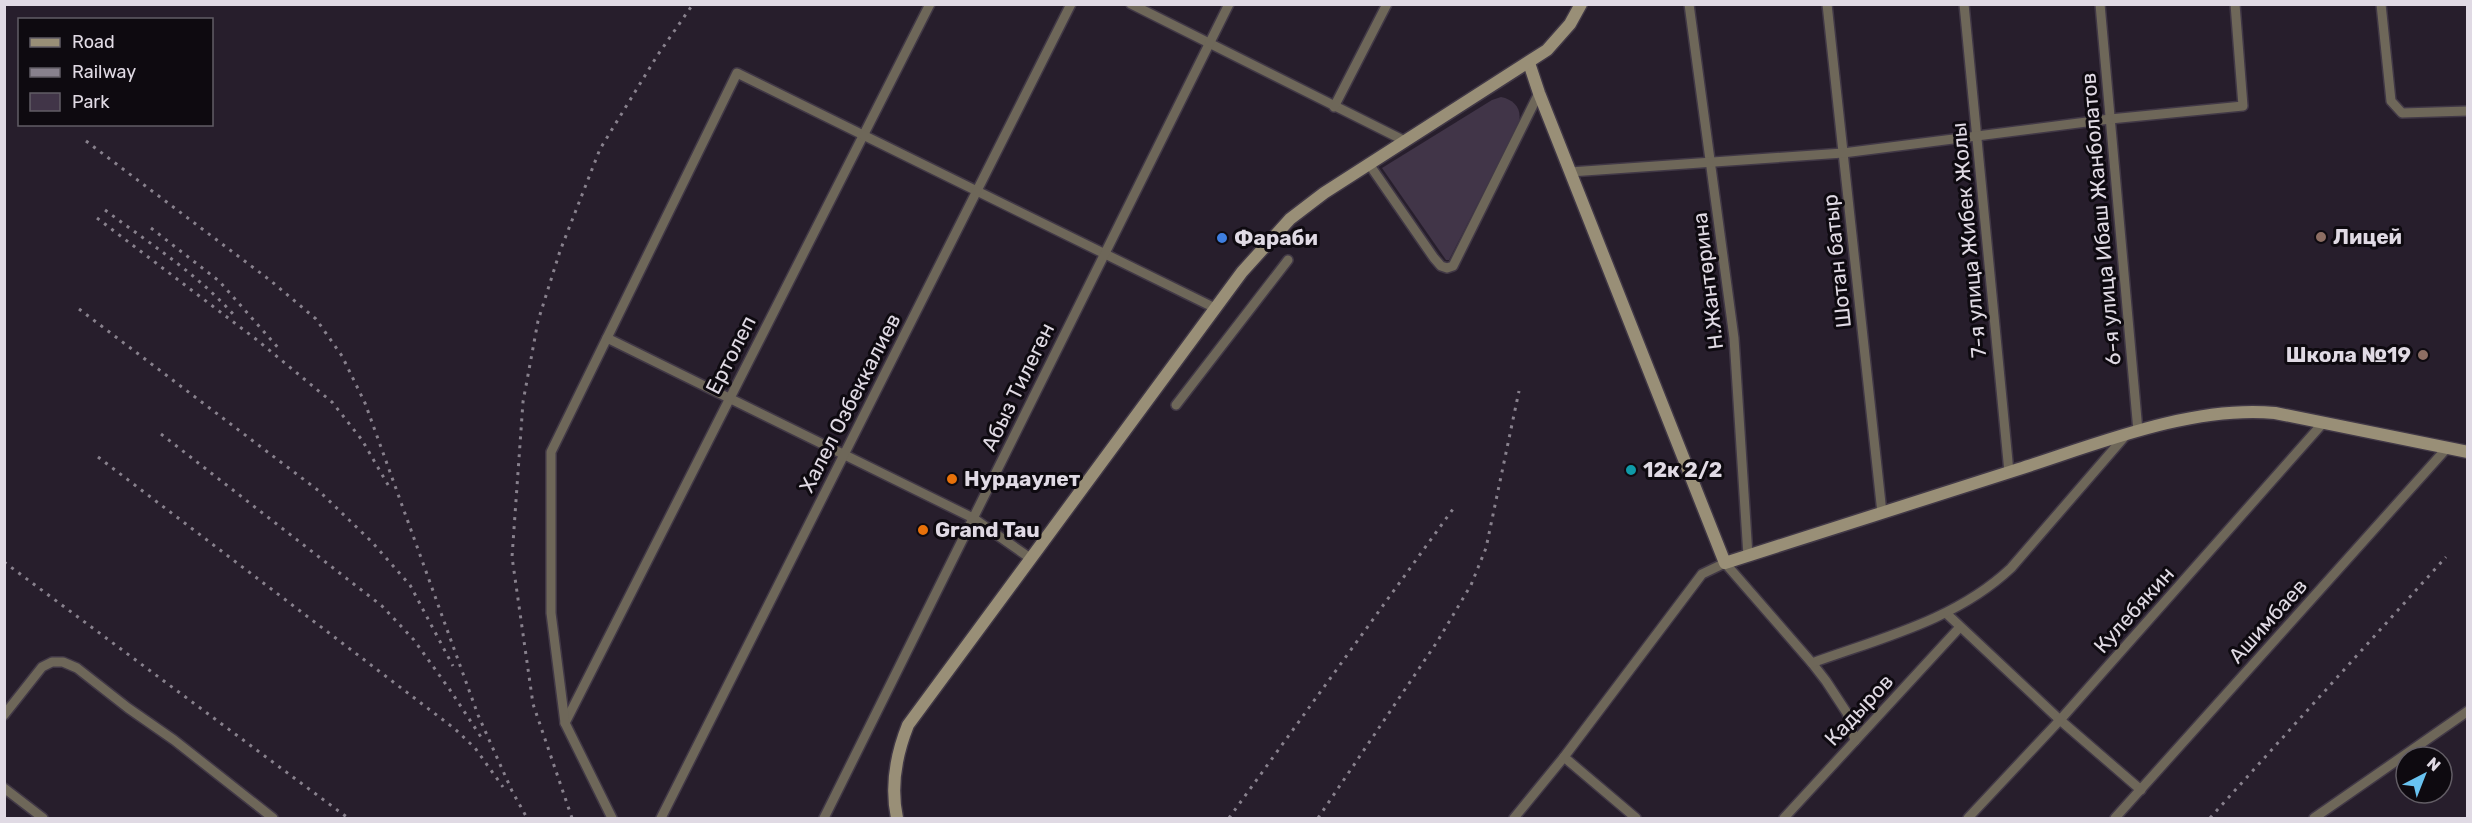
<svg xmlns="http://www.w3.org/2000/svg" width="2472" height="823" font-family="Rubik,sans-serif">
	<style>
		.green { fill: #413548 }
		.lines { fill: none; stroke-linecap: round; stroke-linejoin: round }
		.street-casing { stroke: #413846; stroke-width: 12 }
		.secondary-casing { stroke: #413846; stroke-width: 15 }
		.street { stroke: #6e6759; stroke-width: 9 }
		.secondary { stroke: #998f77; stroke-width: 12 }
		.rail { stroke: #88818d; stroke-width: 3; stroke-dasharray: 3 6; stroke-linecap: butt }
		.education-dot { fill: #8d6e63; stroke: #0e0a10; stroke-width: 2 }
		.shop-dot { fill: #3f7fe0; stroke: #0e0a10; stroke-width: 2 }
		.culture-dot { fill: #0f9aa8; stroke: #0e0a10; stroke-width: 2 }
		.food-dot { fill: #e8710a; stroke: #0e0a10; stroke-width: 2 }
		.labels { text-anchor: middle; stroke-width: 6; stroke-linejoin: round; paint-order: stroke }
		.street-label { font-size: 21px; fill: #e0dae4; stroke: #0e0a10 }
		.poi-label { font-size: 21px; font-weight: bold; fill: #e0dae4; stroke: #0e0a10; text-anchor: start }
	</style>
	<rect width="100%" height="100%" fill="#271e2c"/>
	<!-- green -->
	<path class="green" d="M1501,97C1516,100 1523,111 1518,125L1449,260H1446L1382,168L1492,100Z"/>
	<g class="lines">
		<!-- street casing -->
		<g class="street-casing">
			<g id="street">
				<path d="M1131,4L1405,141"/>
				<path d="M1689,4L1734,338L1748,556"/>
				<path d="M1827,4L1882,513"/>
				<path d="M1964,4L2009,472"/>
				<path d="M2100,4L2138,431"/>
				<path d="M2381,4L2391,101L2402,113L2468,111"/>
				<path d="M1334,107L1387,4"/>
				<path d="M1369,164L1434,258L1441,266L1447,268L1453,266L1539,93"/>
				<path d="M1570,172L1843,153L2110,119L2243,106L2235,4"/>
				<path d="M607,338L973,518L1030,558"/>
				<path d="M1176,405L1288,260"/>
				<path d="M1947,614L2060,720L2141,790"/>
				<path d="M1812,663L1826,681L1847,713L1855,741"/>
				<path d="M4,715L42,667L52,662H63L77,668L128,708L174,740L273,818"/>
				<path d="M565,723L930,4"/>
				<path d="M4,788L43,818"/>
				<path d="M612,818L565,723L551,613V452L737,73L1215,308"/>
				<path d="M661,818L1071,4"/>
				<path d="M824,818L1229,4"/>
				<path d="M1514,818L1564,757"/>
				<path d="M1636,818L1564,757L1702,574L1725,563L1812,663C1881,638 1956,620 2011,568L2126,435"/>
				<path d="M1784,818L1960,627"/>
				<path d="M1968,818L2060,720L2323,423"/>
				<path d="M2115,818L2447,448"/>
				<path d="M2314,818L2468,711"/>
			</g>
		</g>
		<!-- secondary casing -->
		<g class="secondary-casing">
			<g id="secondary">
				<path d="M1529,63L1539,93L1725,563C1823,532 1921,500 2019,469C2097,444 2192,405 2275,413L2468,452"/>
				<path d="M897,818C890,785 896,755 908,725L1242,272L1290,219L1324,193L1547,50L1570,24L1581,4"/>
			</g>
		</g>
		<!-- street -->
		<use href="#street" class="street"/>
		<!-- secondary -->
		<use href="#secondary" class="secondary"/>
		<!-- rail -->
		<g class="rail">
			<path d="M86,141L271,281L316,319L342,356L365,403L478,715L512,791L527,818"/>
			<path d="M105,210C149,243 196,273 233,314"/>
			<path d="M97,218L257,340L332,402L362,440L391,490"/>
			<path d="M151,228L219,281L281,351"/>
			<path d="M79,309L319,491L372,542L410,585L453,666"/>
			<path d="M161,434L382,606L414,640L450,690L481,737"/>
			<path d="M98,457L455,729L475,748L503,787"/>
			<path d="M4,562L348,818"/>
			<path d="M572,818L533,704L512,557L523,402L538,321L560,251L600,149L657,56L693,4"/>
			<path d="M1229,818L1453,509"/>
			<path d="M1318,818L1437,642L1471,585L1486,548L1519,391"/>
			<path d="M2210,818L2446,557"/>
		</g>
	</g>
	<!-- markers -->
	<g class="education-dot">
		<circle cx="2321" cy="237" r="6"/>
		<circle cx="2423" cy="355" r="6"/>
	</g>
	<circle class="shop-dot" cx="1222" cy="238" r="6"/>
	<circle class="culture-dot" cx="1631" cy="470" r="6"/>
	<g class="food-dot">
		<circle cx="952" cy="479" r="6"/>
		<circle cx="923" cy="530" r="6"/>
	</g>
	<g class="labels">
		<!-- street labels -->
		<g class="street-label">
			<text transform="translate(2101 219) rotate(-95)" y="7">6-я улица Ибаш Жанболатов</text>
			<text transform="translate(1969 240) rotate(-95)" y="7">7-я улица Жибек Жолы</text>
			<text transform="translate(1837 261) rotate(-96)" y="7">Шотан батыр</text>
			<text transform="translate(1708 281) rotate(-97)" y="7">Н.Жантөрина</text>
			<text transform="translate(731 355) rotate(-63)" y="7">Ертолеп</text>
			<text transform="translate(1018 387) rotate(-64)" y="7">Абыз Тилеген</text>
			<text transform="translate(850 403) rotate(-63)" y="7">Халел Озбеккалиев</text>
			<text transform="translate(2134 610) rotate(-48)" y="7">Кулебякин</text>
			<text transform="translate(2268 621) rotate(-48)" y="7">Ашимбаев</text>
			<text transform="translate(1859 710) rotate(-47)" y="7">Кадыров</text>
		</g>
		<!-- poi labels -->
		<g class="poi-label">
			<text x="2333" y="244">Лицей</text>
			<text x="1234" y="245">Фараби</text>
			<text x="2411" y="362" text-anchor="end">Школа №19</text>
			<text x="1643" y="477">12к 2/2</text>
			<text x="964" y="486">Нурдаулет</text>
			<text x="935" y="537">Grand Tau</text>
		</g>
	</g>
	<!-- border -->
	<rect width="2472" height="823" fill="none" stroke="#e0dae4" stroke-width="12"/>
	<!-- legend -->
	<rect x="18" y="18" width="195" height="108" fill="#0e0a10" stroke="#625d65" stroke-width="1.5"/>
	<rect x="30" y="38" width="30" height="9" fill="#998f77" stroke="#625d65" stroke-width="1.5"/>
	<text x="72" y="48" font-size="18" fill="#e0dae4">Road</text>
	<rect x="30" y="68" width="30" height="9" fill="#88818d" stroke="#625d65" stroke-width="1.5"/>
	<text x="72" y="78" font-size="18" fill="#e0dae4">Railway</text>
	<rect x="30" y="93" width="30" height="18" fill="#413548" stroke="#625d65" stroke-width="1.5"/>
	<text x="72" y="108" font-size="18" fill="#e0dae4">Park</text>
	<!-- north arrow -->
	<g transform="translate(2424 775) rotate(42)"><circle r="28" fill="#0e0a10" stroke="#625d65" stroke-width="1.5"/>
	<path d="M0-4.5L10 22L0 15L-10 22Z" fill="#69c3f1"/>
	<text y="-9" font-size="16" font-weight="bold" text-anchor="middle" fill="#e0dae4">N</text>
	</g>
</svg>
